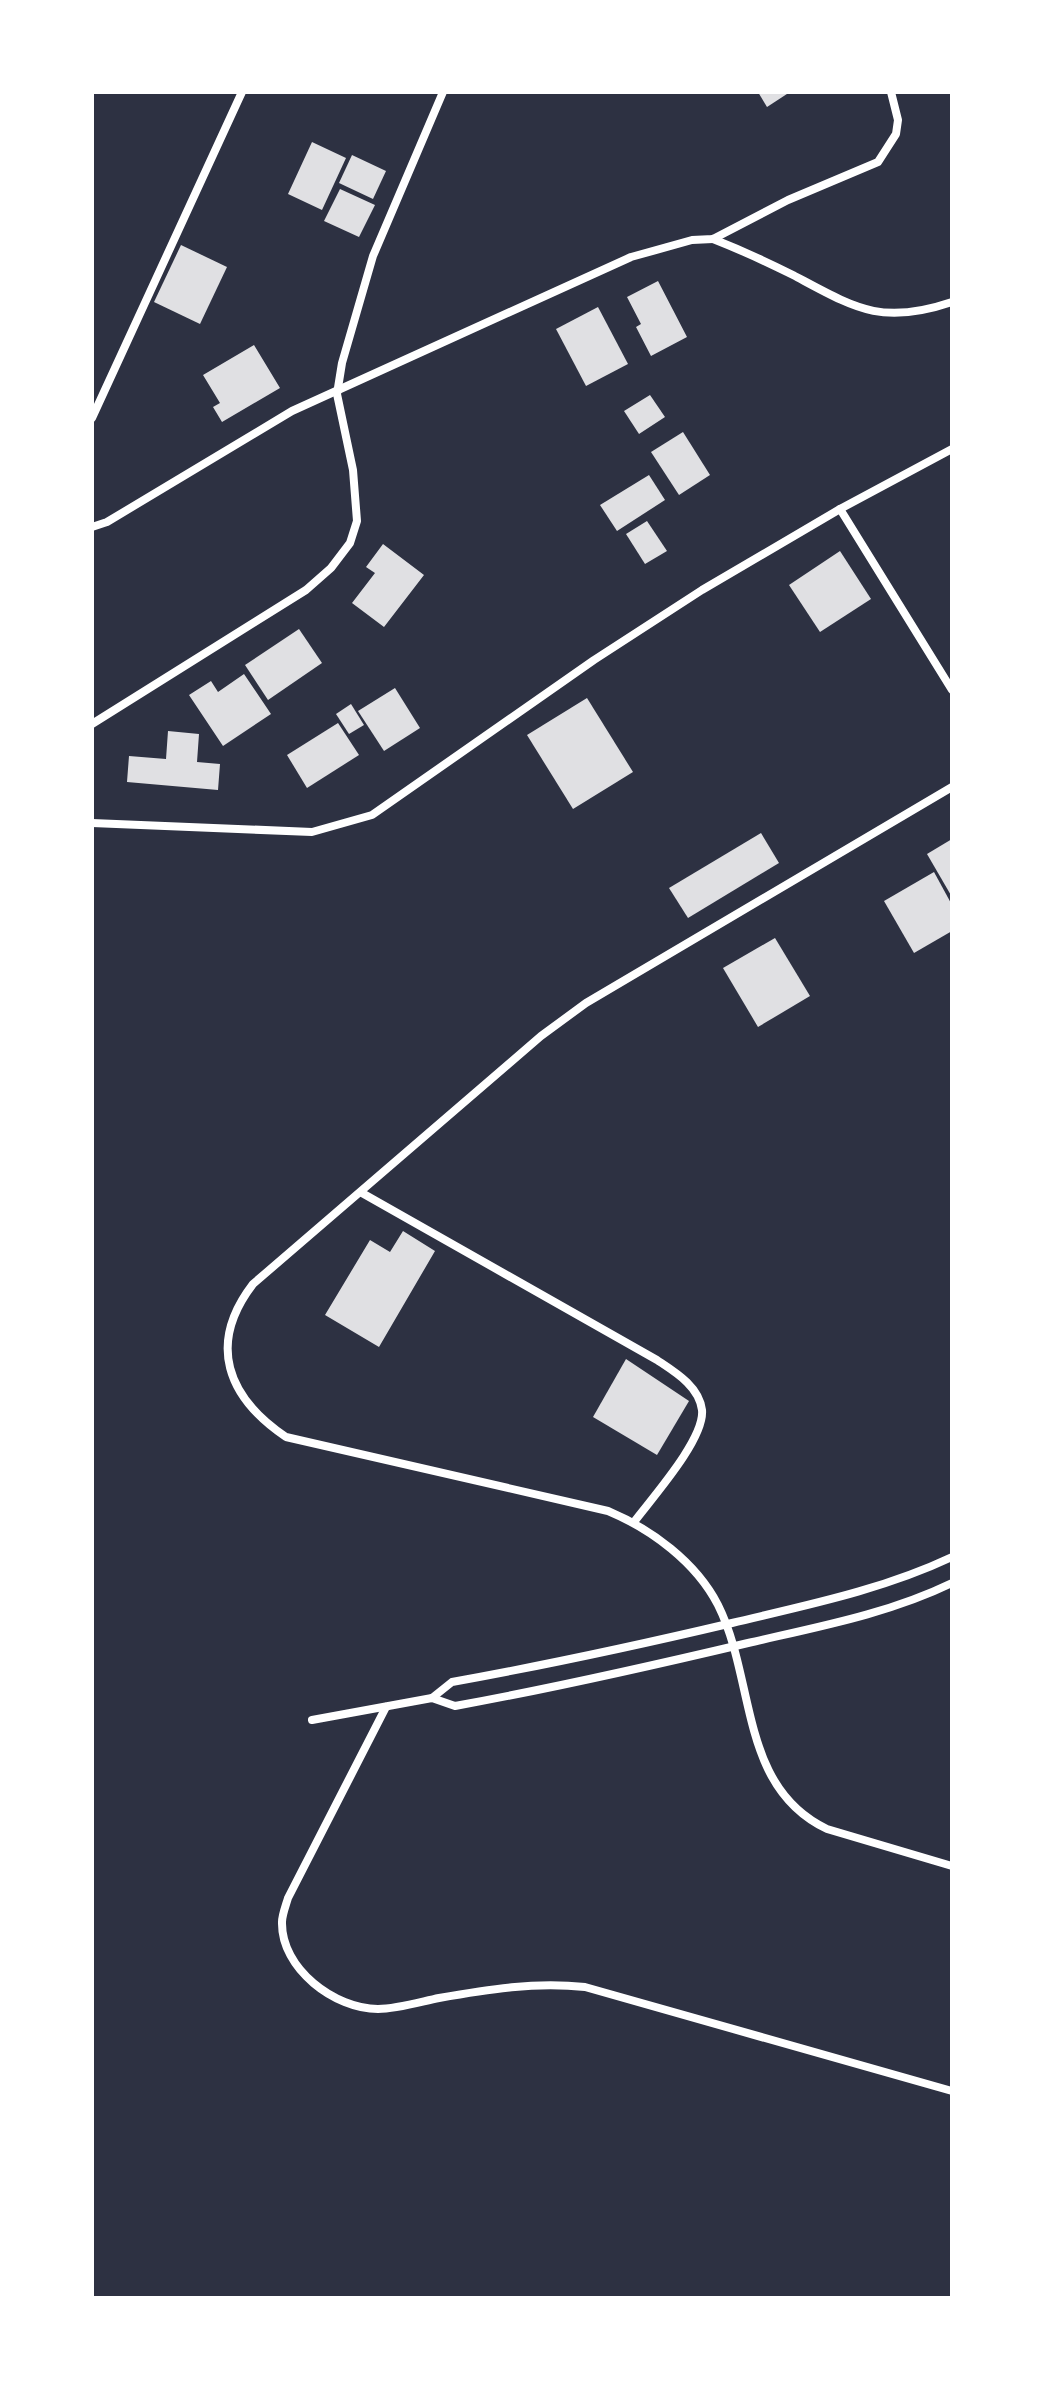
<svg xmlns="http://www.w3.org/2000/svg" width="1044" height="2390" font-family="Literata,serif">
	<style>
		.building { fill: #e0e0e3 }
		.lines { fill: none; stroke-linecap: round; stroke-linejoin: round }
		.minor { stroke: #fff; stroke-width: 8 }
	</style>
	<rect width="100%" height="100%" fill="#2d3142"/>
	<!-- building -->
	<g class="building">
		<path d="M758,92H790L767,107Z"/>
		<path d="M312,142L346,158L322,210L288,194Z"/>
		<path d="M352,155L386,171L373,199L339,183Z"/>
		<path d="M340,189L375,205L359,237L324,221Z"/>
		<path d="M181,245L227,267L200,324L154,302Z"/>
		<path d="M658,281L687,337L651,356L636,327L641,324L627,297Z"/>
		<path d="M598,307L628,364L586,386L556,329Z"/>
		<path d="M254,345L280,388L222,422L213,407L220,403L203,375Z"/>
		<path d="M650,395L665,417L639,434L624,411Z"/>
		<path d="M683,432L710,475L679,495L651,452Z"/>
		<path d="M649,475L665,500L617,531L600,505Z"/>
		<path d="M647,521L667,551L645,564L626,534Z"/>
		<path d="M383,544L424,575L384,627L352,603L375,573L366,567Z"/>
		<path d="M840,551L871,599L820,632L789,585Z"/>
		<path d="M299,629L322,663L268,700L245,665Z"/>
		<path d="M244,674L271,714L223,746L189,695L211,681L218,692Z"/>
		<path d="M395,688L420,728L384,751L358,711Z"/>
		<path d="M587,698L633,772L573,809L527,735Z"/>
		<path d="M351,704L364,725L349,734L336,714Z"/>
		<path d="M338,723L359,755L307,788L287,755Z"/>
		<path d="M168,731L199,734L197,762L220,764L218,790L127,782L129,756L166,759Z"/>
		<path d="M761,833L779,863L688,918L669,888Z"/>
		<path d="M952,839V897L927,854Z"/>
		<path d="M934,872L952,905V931L914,953L884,901Z"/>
		<path d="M775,938L810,996L758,1027L723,968Z"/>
		<path d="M403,1231L435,1251L379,1347L325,1315L370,1240L390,1252Z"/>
		<path d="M626,1359L689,1401L657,1455L593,1417Z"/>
	</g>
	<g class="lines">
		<!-- minor -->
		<g class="minor">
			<path d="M713,239C741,250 767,262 793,275C855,308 881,326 952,302"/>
			<path d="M92,418L242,92"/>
			<path d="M840,509L952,690"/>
			<path d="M92,527L107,522L292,411L631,257L692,240L713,239L788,200L878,162L896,134L898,120L891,92"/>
			<path d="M92,724L306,590L331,568L350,543L357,521L353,470L337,394L342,363L373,256L443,92"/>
			<path d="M952,787L586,1003L541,1036L253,1284C207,1344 227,1397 286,1437L608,1511C651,1529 696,1562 718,1605C756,1681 739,1787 827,1829L952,1866"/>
			<path d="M92,823L312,832L372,815L594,660L702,590L840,509L952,449"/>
			<path d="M362,1193L657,1360C675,1372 699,1386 702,1410C705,1439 652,1498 634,1522"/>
			<path d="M432,1698L452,1682C546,1665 639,1645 732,1623C807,1605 882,1590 952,1557"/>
			<path d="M386,1707L288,1898C286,1905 282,1915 282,1922C281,1969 335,2009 378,2009C397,2009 420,2002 439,1998C489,1989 534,1982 585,1987L952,2091"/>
			<path d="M312,1720L432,1698L455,1706C554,1688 651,1666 748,1643C817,1627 888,1614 952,1583"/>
		</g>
	</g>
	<!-- border -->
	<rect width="1044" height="2390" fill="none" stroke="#ffffff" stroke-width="188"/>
</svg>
